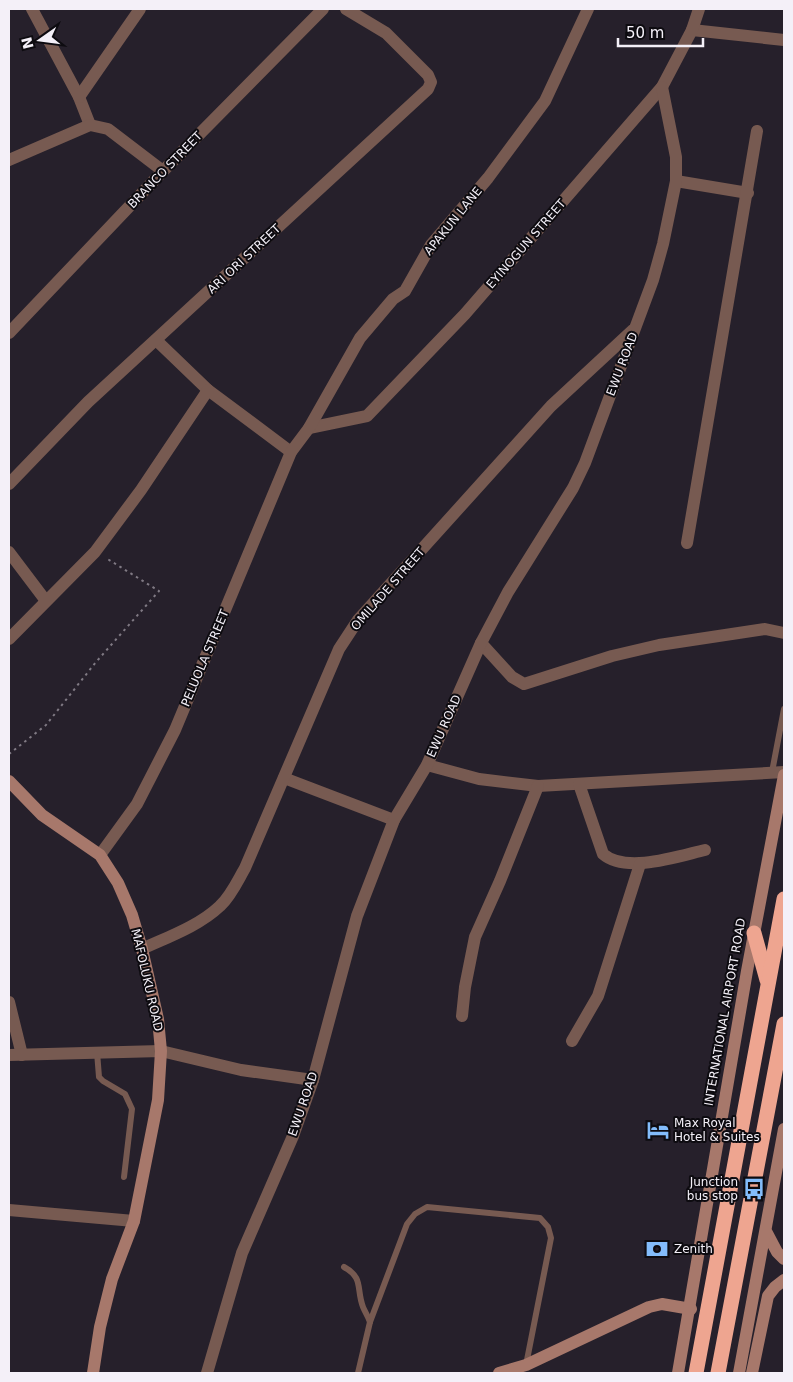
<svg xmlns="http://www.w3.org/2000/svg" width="793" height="1382" font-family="'DejaVu Sans',sans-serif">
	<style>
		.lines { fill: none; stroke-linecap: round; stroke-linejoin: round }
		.path { stroke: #807a84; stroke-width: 2; stroke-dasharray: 2.5 4; stroke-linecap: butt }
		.lane { stroke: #775a51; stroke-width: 6 }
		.street { stroke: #775a51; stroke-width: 12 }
		.secondary { stroke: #a7786b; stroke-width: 12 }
		.highway { stroke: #eea590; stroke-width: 15 }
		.labels { text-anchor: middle; stroke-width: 4; stroke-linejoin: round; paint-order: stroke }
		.street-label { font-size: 12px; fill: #f4f0f8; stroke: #0d0b10 }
		.poi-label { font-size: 12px; fill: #f4f0f8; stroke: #0d0b10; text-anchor: start }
	</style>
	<rect width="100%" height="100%" fill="#26202b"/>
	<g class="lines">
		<!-- path -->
		<path class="path" d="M9,754L46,725L96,662L159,591L106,558"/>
		<!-- lane -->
		<g class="lane">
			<path d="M772,772L784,709"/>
			<path d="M97,1052L99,1077L103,1081L125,1094L132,1109L124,1177"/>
			<path d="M344,1267C364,1278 356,1289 363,1307C365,1312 368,1316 370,1322"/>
			<path d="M358,1373L370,1322L407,1224L415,1214L427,1207L540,1218L548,1227L551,1238L526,1365"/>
		</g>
		<!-- street -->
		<g class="street">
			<path d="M32,9L79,97L90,125"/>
			<path d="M692,30L784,40"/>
			<path d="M79,97L140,9"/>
			<path d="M9,160L90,125L108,129L163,171"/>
			<path d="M676,181L748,193"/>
			<path d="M9,333L163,171L323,9"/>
			<path d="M156,340L208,390L291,452"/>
			<path d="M309,428L367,416L465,314L662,87L692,30L699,9"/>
			<path d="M9,484L88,402L428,89L431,82L428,75L386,33L346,9"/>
			<path d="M687,543L757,131"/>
			<path d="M9,552L46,601"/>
			<path d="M9,639L95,552L141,490L208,390"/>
			<path d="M481,643L512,677L524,684L612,656L659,645L765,629L784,633"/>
			<path d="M427,765L479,779L538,786L784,772"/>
			<path d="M284,778L394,820"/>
			<path d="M579,784L603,854C626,874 679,856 705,850"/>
			<path d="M100,855L137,804L175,730L291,452L309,428L360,338L393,299L405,291L431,245L488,178L545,101L588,9"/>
			<path d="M142,949C168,937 199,926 220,906C231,896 238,880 245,868L339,649L358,620L551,406L633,330"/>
			<path d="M9,1002L22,1055"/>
			<path d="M462,1016L465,987L475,937L500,881L538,786"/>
			<path d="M572,1041L598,996L640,864"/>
			<path d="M9,1055L161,1051L241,1070L313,1080"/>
			<path d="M9,1210L134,1221"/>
			<path d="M207,1373L242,1253L293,1136L313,1080L357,916L394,820L427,765L481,643L508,592L573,488L585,463L653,280L663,244L676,181V157L662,87"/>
		</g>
		<!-- secondary -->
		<g class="secondary">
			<path d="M9,781L42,815L100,855L118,883L132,915L142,949L158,1019L161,1051L158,1100L134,1221L112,1279L100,1327L93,1373"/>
			<path d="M767,1233L777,1252L784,1259"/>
			<path d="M499,1373L526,1365L649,1307L662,1304L691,1309"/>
			<path d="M678,1373L747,971L784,775"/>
			<path d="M739,1373L784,1129"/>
			<path d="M752,1373L768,1296L775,1287L784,1280"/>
		</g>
		<!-- highway -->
		<g class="highway">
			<path d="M754,933L767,980"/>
			<path d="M696,1373L784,899"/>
			<path d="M718,1373L784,1024"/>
		</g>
	</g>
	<!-- icons -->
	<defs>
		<g id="hotel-bare" transform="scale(1.725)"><path d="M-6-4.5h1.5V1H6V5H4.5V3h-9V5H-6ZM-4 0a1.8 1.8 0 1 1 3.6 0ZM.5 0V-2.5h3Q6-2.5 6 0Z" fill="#83bcfb" stroke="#0d0b10" stroke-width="2.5" paint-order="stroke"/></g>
		<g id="bus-bare" transform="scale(1.725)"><path d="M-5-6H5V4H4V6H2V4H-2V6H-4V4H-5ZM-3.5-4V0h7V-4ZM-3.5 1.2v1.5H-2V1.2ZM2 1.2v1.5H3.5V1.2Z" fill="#83bcfb" stroke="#0d0b10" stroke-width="2.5" paint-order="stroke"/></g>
		<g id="bank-bare" transform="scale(1.725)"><path d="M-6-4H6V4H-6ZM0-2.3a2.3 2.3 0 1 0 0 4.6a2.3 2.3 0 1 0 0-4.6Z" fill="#83bcfb" stroke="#0d0b10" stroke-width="2.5" paint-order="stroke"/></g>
	</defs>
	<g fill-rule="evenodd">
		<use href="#hotel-bare" x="658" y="1130"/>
		<use href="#bus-bare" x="754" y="1189"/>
		<use href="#bank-bare" x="657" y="1249"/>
	</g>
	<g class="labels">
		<!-- street labels -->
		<g class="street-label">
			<text transform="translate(165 170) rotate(-46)" y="4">BRANCO STREET</text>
			<text transform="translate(453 221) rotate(-51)" y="4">APAKUN LANE</text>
			<text transform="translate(526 244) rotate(-49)" y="4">EYINOGUN STREET</text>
			<text transform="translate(244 259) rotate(-43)" y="4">ARI ORI STREET</text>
			<text transform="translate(622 364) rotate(-69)" y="4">EWU ROAD</text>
			<text transform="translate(388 589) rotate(-49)" y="4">OMILADE STREET</text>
			<text transform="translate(205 658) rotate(-67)" y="4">PELUOLA STREET</text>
			<text transform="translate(444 726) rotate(-66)" y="4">EWU ROAD</text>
			<text transform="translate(147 980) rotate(77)" y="4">MAFOLUKU ROAD</text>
			<text transform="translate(725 1012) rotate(-80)" y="4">INTERNATIONAL AIRPORT ROAD</text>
			<text transform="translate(303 1104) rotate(-71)" y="4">EWU ROAD</text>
		</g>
		<!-- poi labels -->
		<g class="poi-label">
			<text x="674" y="1127">Max Royal<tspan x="674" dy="14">Hotel &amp; Suites</tspan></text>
			<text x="738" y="1186" text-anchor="end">Junction<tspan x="738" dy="14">bus stop</tspan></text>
			<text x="674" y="1253">Zenith</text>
		</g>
	</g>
	<!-- border -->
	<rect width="793" height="1382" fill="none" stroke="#f4f0f8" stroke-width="20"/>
	<!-- north arrow -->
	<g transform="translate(40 40) rotate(256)" stroke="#0d0b10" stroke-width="4" paint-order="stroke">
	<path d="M0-4L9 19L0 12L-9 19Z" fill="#f4f0f8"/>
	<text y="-8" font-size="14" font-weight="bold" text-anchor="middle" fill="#f4f0f8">N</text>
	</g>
	<!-- scale -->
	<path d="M618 38v8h85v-8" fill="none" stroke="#f4f0f8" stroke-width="2.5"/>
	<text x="626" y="38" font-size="15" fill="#f4f0f8" stroke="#0d0b10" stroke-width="4" paint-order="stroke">50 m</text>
</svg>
